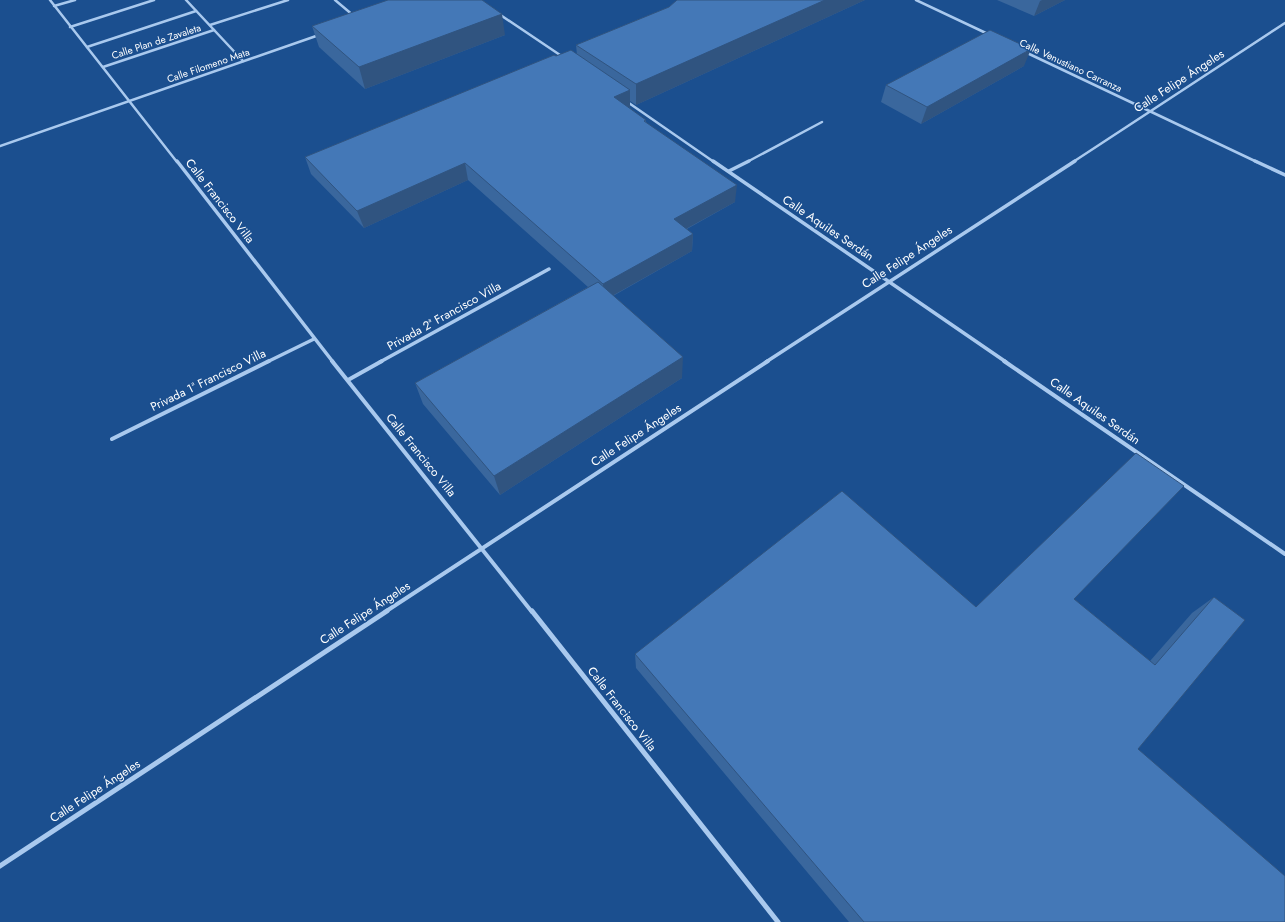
<svg xmlns="http://www.w3.org/2000/svg" width="1285" height="922" font-family="Jost,sans-serif">
	<style>
		.lines { fill: none; stroke-linecap: round; stroke-linejoin: round }
		.street-far3 { stroke: #a9c9ee; stroke-width: 2.5 }
		.street-far2 { stroke: #a9c9ee; stroke-width: 3.5 }
		.street-far1 { stroke: #a9c9ee; stroke-width: 4 }
		.street { stroke: #a9c9ee; stroke-width: 5 }
		.wall { fill: #3a679d }
		.shaded-wall { fill: #305480 }
		.building { fill: #4478b7; stroke: #305480 }
		.labels { text-anchor: middle; stroke-width: 3; stroke-linejoin: round; paint-order: stroke }
		.far-street-label { font-size: 10px; fill: #fff; stroke: #1b4f8f }
		.street-label { font-size: 12px; fill: #fff; stroke: #1b4f8f }
	</style>
	<rect width="100%" height="100%" fill="#1b4f8f"/>
	<g class="lines">
		<!-- street-far3 -->
		<g class="street-far3">
			<path d="M50,0L177,162"/>
			<path d="M186,0L243,61"/>
			<path d="M335,0L354,16"/>
			<path d="M916,0L988,34"/>
			<path d="M54,6L75,0"/>
			<path d="M499,14L563,57"/>
			<path d="M210,25L288,0"/>
			<path d="M70,27L154,0"/>
			<path d="M87,47L196,11"/>
			<path d="M1025,52L1257,162"/>
			<path d="M103,67L214,30"/>
			<path d="M626,101L714,162"/>
			<path d="M0,146L319,35"/>
			<path d="M747,162L822,122"/>
			<path d="M1073,162L1285,23"/>
		</g>
		<!-- street-far2 -->
		<g class="street-far2">
			<path d="M177,161L333,362"/>
			<path d="M713,161L1006,362"/>
			<path d="M1255,161L1285,175"/>
			<path d="M729,171L749,161"/>
			<path d="M267,362L314,339"/>
			<path d="M380,362L549,269"/>
			<path d="M766,362L1075,161"/>
		</g>
		<!-- street-far1 -->
		<g class="street-far1">
			<path d="M332,361L532,612"/>
			<path d="M1004,361L1285,554"/>
			<path d="M348,380L382,361"/>
			<path d="M112,439L269,361"/>
			<path d="M385,612L768,361"/>
		</g>
		<!-- street -->
		<g class="street">
			<path d="M532,611L778,922"/>
			<path d="M0,866L387,611"/>
		</g>
	</g>
	<!-- wall -->
	<g class="wall">
		<path d="M677,0H865L636,105L630,101V107L629,108L646,120V122L735,202L687,229L693,234L692,251L613,296L682,378L500,495L423,404L415,383L588,287L468,180L364,228L311,174L305,157L556,56L577,55L576,45L669,7Z"/>
		<path d="M997,0H1065L1034,16Z"/>
		<path d="M312,26L505,35L365,89L319,47Z"/>
		<path d="M1024,66L921,124L881,102L886,85Z"/>
		<path d="M1214,597L1138,749L1285,922H849L636,668L635,654L976,607L1074,599L1150,661L1192,613Z"/>
	</g>
	<!-- shaded-wall -->
	<g class="shaded-wall">
		<path d="M825,0H865L636,105V84Z"/>
		<path d="M1042,0H1065L1034,16L1040,1Z"/>
		<path d="M502,14L505,35L365,89L359,67Z"/>
		<path d="M1031,49L1024,66L921,124L927,107Z"/>
		<path d="M630,90V107L614,114V97Z"/>
		<path d="M465,163L468,180L364,228L357,211Z"/>
		<path d="M737,185L735,202L673,236L674,219Z"/>
		<path d="M693,234L692,251L603,301V284Z"/>
		<path d="M683,357L682,378L500,495L494,476Z"/>
	</g>
	<!-- building -->
	<g class="building">
		<path d="M388,0H482L502,14L359,67L312,26Z"/>
		<path d="M677,0H825L636,84L576,45L669,7Z"/>
		<path d="M990,30L1031,49L927,107L886,85Z"/>
		<path d="M571,50L630,90L614,97L646,120L644,121L737,185L674,219L693,234L603,284L465,163L357,211L305,157L554,55L556,56Z"/>
		<path d="M598,282L683,357L494,476L415,383Z"/>
		<path d="M1136,453L1184,486L1074,599L1155,665L1214,597L1245,620L1138,749L1285,876V922H864L635,654L842,491L976,607Z"/>
	</g>
	<g class="labels">
		<!-- far-street labels -->
		<g class="far-street-label">
			<text transform="translate(156 41) rotate(-18)" y="4">Calle Plan de Zavaleta</text>
			<text transform="translate(208 65) rotate(-19)" y="4">Calle Filomeno Mata</text>
			<text transform="translate(1071 65) rotate(25)" y="4">Calle Venustiano Carranza</text>
		</g>
		<!-- street labels -->
		<g class="street-label">
			<text transform="translate(1179 81) rotate(-33)" y="4">Calle Felipe Ángeles</text>
			<text transform="translate(220 201) rotate(52)" y="4">Calle Francisco Villa</text>
			<text transform="translate(828 228) rotate(34)" y="4">Calle Aquiles Serdán</text>
			<text transform="translate(907 257) rotate(-33)" y="4">Calle Felipe Ángeles</text>
			<text transform="translate(444 316) rotate(-29)" y="4">Privada 2ª Francisco Villa</text>
			<text transform="translate(208 380) rotate(-26)" y="4">Privada 1ª Francisco Villa</text>
			<text transform="translate(1095 411) rotate(35)" y="4">Calle Aquiles Serdán</text>
			<text transform="translate(636 435) rotate(-33)" y="4">Calle Felipe Ángeles</text>
			<text transform="translate(421 455) rotate(51)" y="4">Calle Francisco Villa</text>
			<text transform="translate(365 613) rotate(-33)" y="4">Calle Felipe Ángeles</text>
			<text transform="translate(622 709) rotate(52)" y="4">Calle Francisco Villa</text>
			<text transform="translate(95 791) rotate(-33)" y="4">Calle Felipe Ángeles</text>
		</g>
	</g>
</svg>
